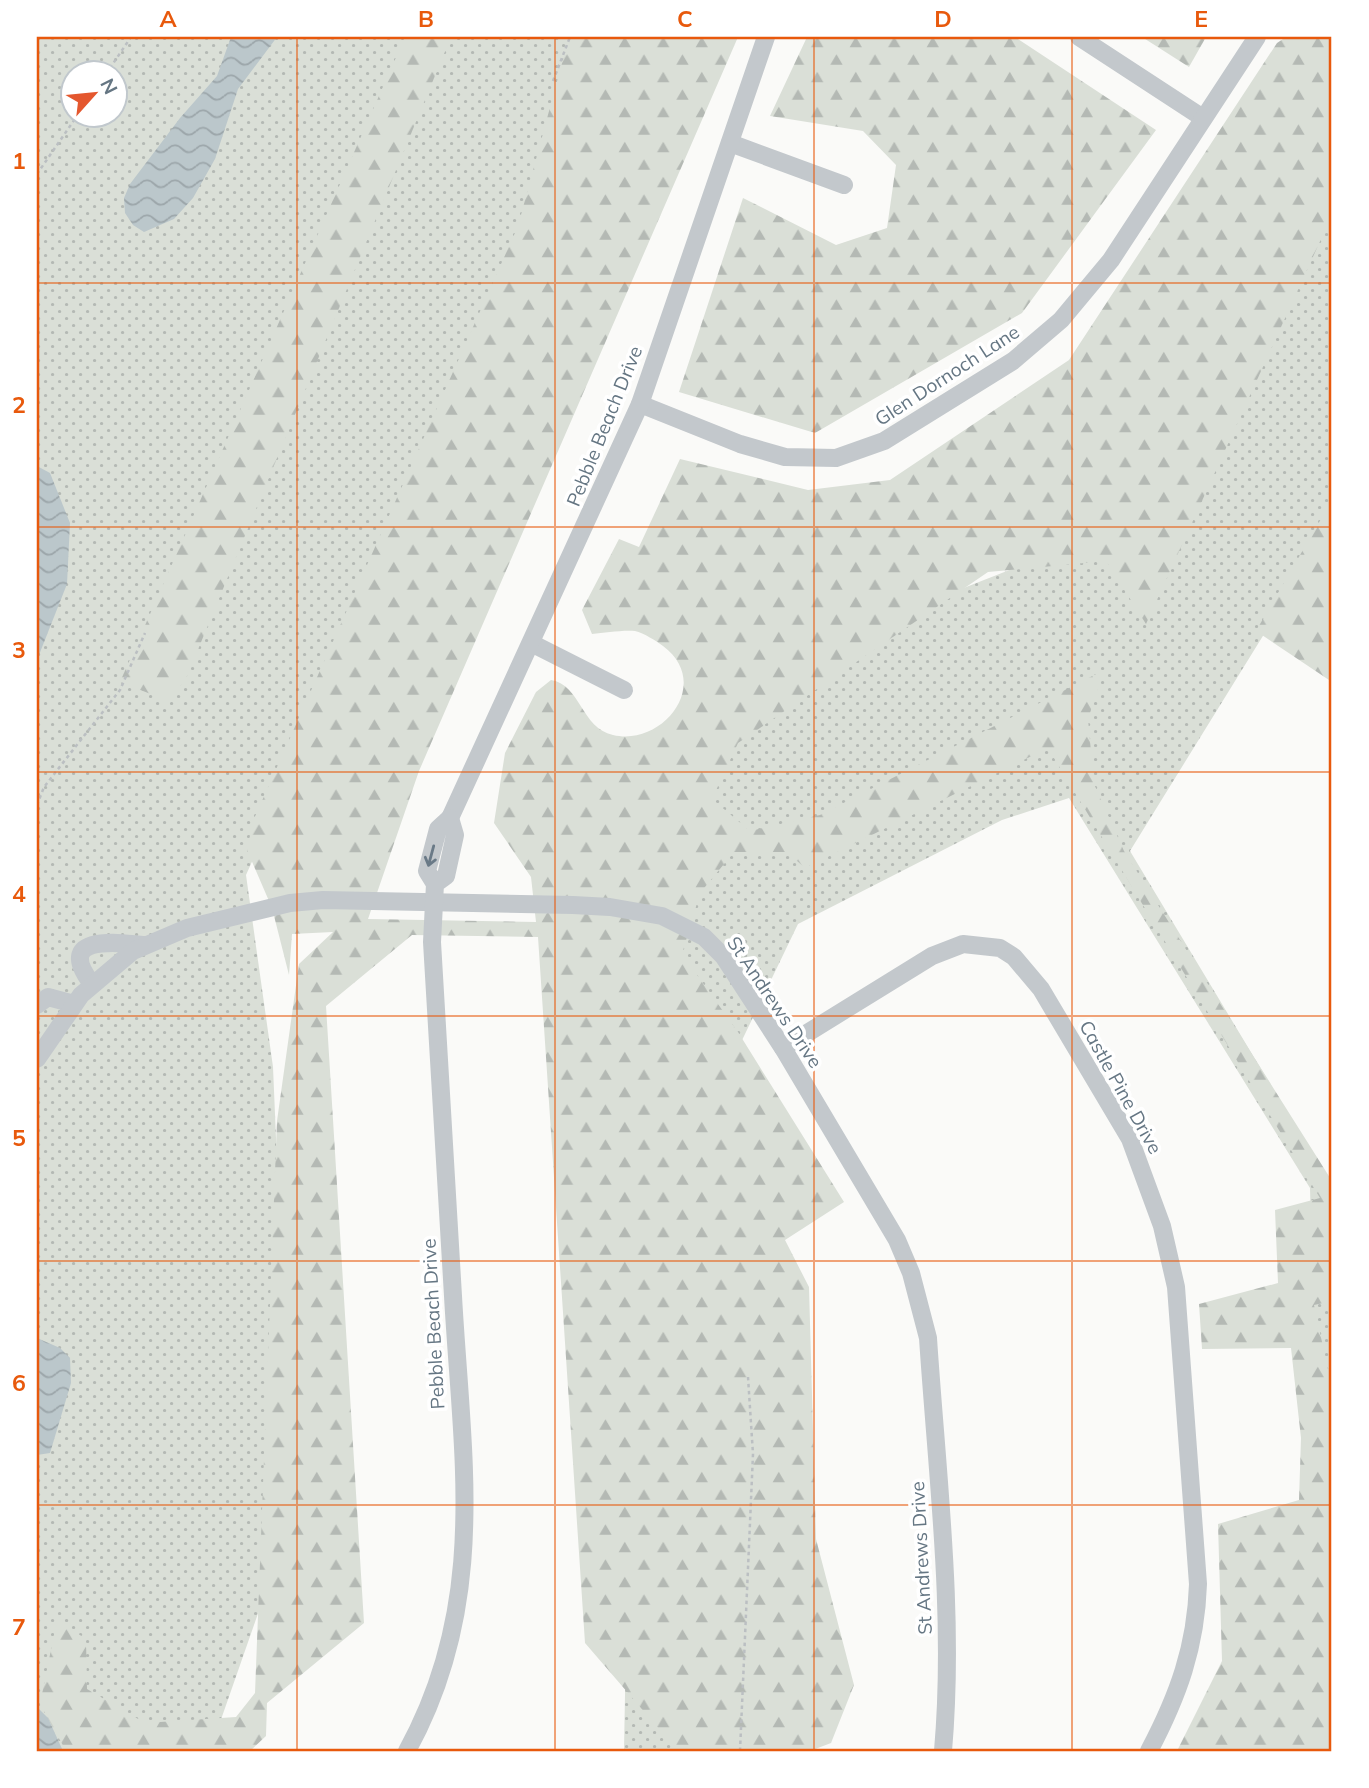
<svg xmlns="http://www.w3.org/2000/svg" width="1369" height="1788" font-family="Mulish,sans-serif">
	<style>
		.grass { fill: url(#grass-dots); fill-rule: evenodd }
		.forest { fill: url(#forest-firs) }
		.water { fill: url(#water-waves) }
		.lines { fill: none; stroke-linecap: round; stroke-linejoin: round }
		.path { stroke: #bbbfc2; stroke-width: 2.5; stroke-dasharray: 3.5 3.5; stroke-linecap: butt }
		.minor { stroke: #c3c8cc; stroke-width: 18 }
		.oneway { stroke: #6a7a87 }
		.grid { fill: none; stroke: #e8590c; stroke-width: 2; stroke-opacity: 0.55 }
		.labels { text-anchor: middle; stroke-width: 7; stroke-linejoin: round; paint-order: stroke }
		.street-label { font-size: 19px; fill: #657683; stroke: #fff }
		.neatline { fill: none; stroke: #e8590c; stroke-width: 2.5 }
		.grid-label { font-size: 23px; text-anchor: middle; font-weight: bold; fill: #e8590c }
	</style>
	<defs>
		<pattern id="grass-dots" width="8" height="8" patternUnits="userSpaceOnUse" patternTransform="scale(1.75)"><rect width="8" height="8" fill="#dadfd7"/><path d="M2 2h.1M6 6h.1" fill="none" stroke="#b4b9b4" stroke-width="1.8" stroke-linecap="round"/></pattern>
		<pattern id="forest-firs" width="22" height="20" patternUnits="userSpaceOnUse" patternTransform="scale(1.75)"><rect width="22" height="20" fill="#dadfd7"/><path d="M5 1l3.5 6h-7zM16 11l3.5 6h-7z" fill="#b4b9b4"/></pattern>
		<pattern id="water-waves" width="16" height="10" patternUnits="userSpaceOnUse" patternTransform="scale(1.75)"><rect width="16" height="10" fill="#bbc7cb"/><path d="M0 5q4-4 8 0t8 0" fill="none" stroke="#9ca6aa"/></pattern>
	</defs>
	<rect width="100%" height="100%" fill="#fafaf8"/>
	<!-- grass -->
	<g class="grass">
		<path d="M37,37H587L536,227L246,875L273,1067L292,1516L210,1751H37ZM74,74H116V116H74Z"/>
		<path d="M1332,196V524L1130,851L1332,1187V1445L1316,1415L1310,1188L1069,798L1002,820L798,924L732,1061L804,1751H624L629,1472L619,853L826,642L1012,569L1159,549Z"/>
	</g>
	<!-- forest -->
	<g class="forest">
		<path d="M405,37H451L185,681L166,700L120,682Z"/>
		<path d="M569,37H738L419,771L368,919L536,922L531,877L494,823L505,753L536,692L551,680C581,685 581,728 613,735C663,747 713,683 663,646C656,641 644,633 635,631C621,630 605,633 592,634L582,610L619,539L639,547L680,459L808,490L890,480L1069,360L1277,43L1286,37H1332V215L1146,624L1106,561L988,572L738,743L712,799L750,831L820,815L1104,670L1088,719L1094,784L1124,851L1332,1181V1301L1314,1305L1332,1388V1751H1177L1222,1661L1218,1524L1299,1500L1301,1438L1291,1348L1202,1349L1199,1304L1278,1283L1275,1210L1320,1198L1048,748L805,868L787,852H734L700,893L682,954L738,1032L844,1202L785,1240L809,1287L816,1539L854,1685L831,1743L810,1751H678L585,1643L538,937L412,935L326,1006L364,1623L267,1703L266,1736L250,1751H66L40,1704L57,1620L86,1639L87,1689L145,1723L236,1717L255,1693L277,1121L299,964L333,932L292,934L289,975L272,908L247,850L253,821L518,226Z"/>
		<path d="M807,37H1015L1156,130L1022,313L815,433L679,392L743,198L836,245L887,228L896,165L863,131L770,116Z"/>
		<path d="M1142,37H1206L1189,67Z"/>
		<path d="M1332,500V682L1256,631Z"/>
	</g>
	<!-- water -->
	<g class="water">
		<path d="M231,37H277L238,89L215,159L193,198L174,219L144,232L133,225L125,213L124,198L130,184L180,118L217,76Z"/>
		<path d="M37,466L50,473L70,523L67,584L37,660Z"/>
		<path d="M37,1338L60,1348L70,1358L71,1383L50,1453L37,1455Z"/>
		<path d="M37,1707L48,1718L63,1751H37Z"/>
	</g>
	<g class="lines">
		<!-- path -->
		<g class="path">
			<path d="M106,74L131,37"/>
			<path d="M553,81L570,37"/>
			<path d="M37,174L77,116"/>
			<path d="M37,805L44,787L120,690L145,633"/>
			<path d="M740,1751L753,1454L748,1377"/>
		</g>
		<!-- minor -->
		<g class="minor">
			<path d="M1079,37L1203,118"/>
			<path d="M730,143L844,185"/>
			<path d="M640,404L740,444L785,457L836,458L884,441L1013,361L1061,320L1111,260L1257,37"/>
			<path d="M533,644L624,690"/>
			<path d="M450,818L640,404L766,37"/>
			<path d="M92,984C54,935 115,942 144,945"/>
			<path d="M37,1005L48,997L74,1004"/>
			<path d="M783,1048L932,956L963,944L1000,948L1014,957L1041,989L1130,1139L1162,1226L1176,1287L1198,1584C1196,1647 1178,1696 1149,1751"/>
			<path d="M37,1059L81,995L133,951L187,928L290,903L323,900L573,905L610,907L662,916L704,937L724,957L783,1048L897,1240L911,1273L928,1338C937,1475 955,1614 943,1751"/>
			<path d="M407,1751C489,1602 462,1458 453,1296C446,1178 439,1060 432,942L435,884L427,871L438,829L450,818L455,835L446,876L435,884"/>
		</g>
	</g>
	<!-- one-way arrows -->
	<defs><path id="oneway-shaft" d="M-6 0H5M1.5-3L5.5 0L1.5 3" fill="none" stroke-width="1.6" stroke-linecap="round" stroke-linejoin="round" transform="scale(1.75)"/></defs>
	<use class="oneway" href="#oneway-shaft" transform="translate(431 856) rotate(105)"/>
	<!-- grid -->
	<path class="grid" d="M297,37V1751M555,37V1751M814,37V1751M1072,37V1751M37,283H1332M37,527H1332M37,772H1332M37,1016H1332M37,1261H1332M37,1505H1332"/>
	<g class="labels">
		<!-- street labels -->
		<g class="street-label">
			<text transform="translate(947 375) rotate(-33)" y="7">Glen Dornoch Lane</text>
			<text transform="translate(604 426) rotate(-68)" y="7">Pebble Beach Drive</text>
			<text transform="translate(775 1002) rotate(56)" y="7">St Andrews Drive</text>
			<text transform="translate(1121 1087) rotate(61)" y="7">Castle Pine Drive</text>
			<text transform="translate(433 1324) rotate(-93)" y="7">Pebble Beach Drive</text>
			<text transform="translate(921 1558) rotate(-93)" y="7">St Andrews Drive</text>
		</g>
	</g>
	<!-- border -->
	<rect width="1369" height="1788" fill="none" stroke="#ffffff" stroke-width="77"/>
	<!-- north arrow -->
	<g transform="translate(94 94) rotate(63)"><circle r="33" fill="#ffffff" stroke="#c1c8cd" stroke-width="2"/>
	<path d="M0-5L12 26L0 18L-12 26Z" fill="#e4572e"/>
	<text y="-10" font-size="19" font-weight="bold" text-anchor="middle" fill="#657683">N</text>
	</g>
	<rect x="38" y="38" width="1292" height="1712" class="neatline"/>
	<g class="grid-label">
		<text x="168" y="27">A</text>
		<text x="426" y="27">B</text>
		<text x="685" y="27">C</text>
		<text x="943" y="27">D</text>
		<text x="1201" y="27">E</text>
		<text x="19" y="169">1</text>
		<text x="19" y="413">2</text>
		<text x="19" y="658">3</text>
		<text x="19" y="902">4</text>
		<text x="19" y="1146">5</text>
		<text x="19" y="1391">6</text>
		<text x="19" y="1635">7</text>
	</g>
</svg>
